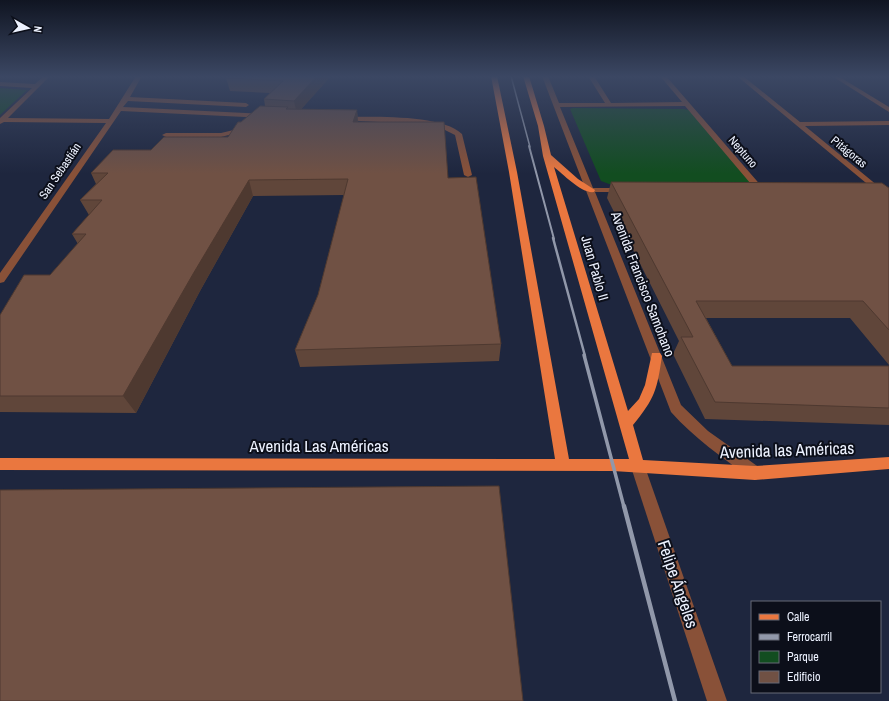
<svg xmlns="http://www.w3.org/2000/svg" width="889" height="701" font-family="'Archivo Narrow',sans-serif">
	<style>
		.green { fill: #124d20 }
		.lines { fill: none; stroke-linecap: round; stroke-linejoin: round }
		.minor { fill: #895138; fill-rule: evenodd }
		.major { fill: #ea773f; fill-rule: evenodd }
		.rail-far4 { stroke: #9198aa; stroke-width: 1.5 }
		.rail-far3 { stroke: #9198aa; stroke-width: 2 }
		.rail-far2 { stroke: #9198aa; stroke-width: 2.5 }
		.rail-far1 { stroke: #9198aa; stroke-width: 3.5 }
		.rail { stroke: #9198aa; stroke-width: 4.5 }
		.wall { fill: #60463a }
		.shaded-wall { fill: #4e3930 }
		.building { fill: #705144; stroke: #4e3930 }
		.labels { text-anchor: middle; stroke-width: 4; stroke-linejoin: round; paint-order: stroke }
		.far-street-label { font-size: 12px; fill: #edf2ff; stroke: #0c0f1a }
		.street-label { font-size: 14px; fill: #edf2ff; stroke: #0c0f1a }
		.near-street-label { font-size: 17px; fill: #edf2ff; stroke: #0c0f1a }
	</style>
	<rect width="100%" height="100%" fill="#1e263e"/>
	<!-- green -->
	<g class="green">
		<path d="M0,88L27,90L0,115Z"/>
		<path d="M573,108L683,109L689,110L753,181L750,184H609L601,181L570,109Z"/>
	</g>
	<g class="lines">
		<!-- minor -->
		<g class="minor">
			<path d="M44,76H50L8,118L109,119L136,76H142L130,97L246,103L249,105L246,107L128,101L123,107L264,114L267,116L264,118L121,111L4,282L0,283V273L106,123L4,122L0,124V118L32,88L0,86V82L35,84Z"/>
			<path d="M542,76H548L559,103H605L588,76H594L611,103L682,102L660,76H666L763,188L759,190H756L685,106L560,107L593,188H626L630,190L626,192H595L681,405L708,431L760,468L762,473L760,478L755,480L750,478C722,457 694,438 671,412Z"/>
			<path d="M737,76H743L800,122L889,121V125L805,126L889,195V202Z"/>
			<path d="M832,76H838L889,107V112Z"/>
			<path d="M342,117C371,117 441,114 462,134L472,175L468,177L464,175L455,135L445,130L419,124L340,120L339,119Z"/>
			<path d="M246,127L248,128V130L221,137H166L162,135L166,133H221Z"/>
			<path d="M638,461L643,462L645,467L727,701H707L631,467L633,462Z"/>
		</g>
		<!-- major -->
		<path class="major" d="M491,76H497L517,172L569,459H629L543,156L538,126L523,76H529L544,126L551,155L578,179L595,190L594,192C582,194 563,174 554,167L628,411L639,399L645,385L652,353H660L662,356C657,390 655,398 633,425L643,460L755,466L889,457V469L755,480L613,471L0,470V458L555,459L509,172Z"/>
		<!-- rail-far4 -->
		<path class="rail-far4" d="M511,76L530,147"/>
		<!-- rail-far3 -->
		<path class="rail-far3" d="M529,146L554,239"/>
		<!-- rail-far2 -->
		<path class="rail-far2" d="M553,238L585,356"/>
		<!-- rail-far1 -->
		<path class="rail-far1" d="M584,355L624,507"/>
		<!-- rail -->
		<path class="rail" d="M624,506L675,701"/>
	</g>
	<!-- wall -->
	<g class="wall">
		<path d="M331,76L301,109L357,110L358,122L448,178L501,344L499,361L300,367L295,350L318,295L344,195L253,196L200,291L136,413L0,412V315L50,275L78,244L72,234L89,215L80,200L96,184L91,173L151,150L228,137L241,122L265,106L264,99L270,93L230,91L226,78Z"/>
		<path d="M611,182L889,188V365L850,318H706L732,366H889V425L705,419L673,354L679,341L607,198Z"/>
	</g>
	<!-- shaded-wall -->
	<g class="shaded-wall">
		<path d="M317,76H331L297,114L294,101Z"/>
		<path d="M357,110L358,124L353,122Z"/>
		<path d="M249,180L253,196L200,291L136,413L123,396L193,274Z"/>
	</g>
	<!-- building -->
	<g class="building">
		<path d="M229,76H317L294,101L264,99L283,81L226,78Z"/>
		<path d="M260,106L288,107L286,109L357,110L353,122H444L448,178L476,177L501,344L295,350L318,295L348,179L249,180L193,274L123,396H0V315L24,275H50L86,234H72L102,200H80L108,173H91L113,150H151L164,137H228L238,122H241Z"/>
		<path d="M611,182L882,183L889,188V330L863,301H696L732,366H889V408L715,402L681,337H693Z"/>
		<path d="M499,486L523,701H0V490Z"/>
	</g>
	<!-- sky -->
	<linearGradient id="sky" x2="0" y2="1"><stop stop-color="#101522"/><stop offset="0.44" stop-color="#3b4763"/><stop offset="1" stop-color="#3b4763" stop-opacity="0"/></linearGradient>
	<rect width="889" height="174" fill="url(#sky)"/>
	<g class="labels">
		<!-- far-street labels -->
		<g class="far-street-label">
			<text transform="translate(743 152) rotate(49)" y="4">Neptuno</text>
			<text transform="translate(849 152) rotate(39)" y="4">Pitágoras</text>
			<text transform="translate(60 171) rotate(-56)" y="4">San Sebastián</text>
		</g>
		<!-- street labels -->
		<g class="street-label">
			<text transform="translate(595 268) rotate(74)" y="5">Juan Pablo II</text>
			<text transform="translate(643 284) rotate(69)" y="5">Avenida Francisco Samohano</text>
		</g>
		<!-- near-street labels -->
		<g class="near-street-label">
			<text x="319" y="452">Avenida Las Américas</text>
			<text transform="translate(787 450) rotate(-2)" y="6">Avenida las Américas</text>
			<text transform="translate(678 584) rotate(71)" y="6">Felipe Ángeles</text>
		</g>
	</g>
	<!-- legend -->
	<rect x="751" y="601" width="130" height="92" fill="#0c0f1a" stroke="#666a76"/>
	<rect x="759" y="614" width="20" height="6" fill="#ea773f" stroke="#666a76"/>
	<text x="787" y="621" font-size="12" fill="#edf2ff">Calle</text>
	<rect x="759" y="634" width="20" height="6" fill="#9198aa" stroke="#666a76"/>
	<text x="787" y="641" font-size="12" fill="#edf2ff">Ferrocarril</text>
	<rect x="759" y="651" width="20" height="12" fill="#124d20" stroke="#666a76"/>
	<text x="787" y="661" font-size="12" fill="#edf2ff">Parque</text>
	<rect x="759" y="671" width="20" height="12" fill="#705144" stroke="#666a76"/>
	<text x="787" y="681" font-size="12" fill="#edf2ff">Edificio</text>
	<!-- north arrow -->
	<g transform="translate(28 28) rotate(98)" stroke="#0c0f1a" stroke-width="3" paint-order="stroke">
	<path d="M0-3L7 15L0 10L-7 15Z" fill="#edf2ff"/>
	<text y="-6" font-size="11" font-weight="bold" text-anchor="middle" fill="#edf2ff">N</text>
	</g>
</svg>
